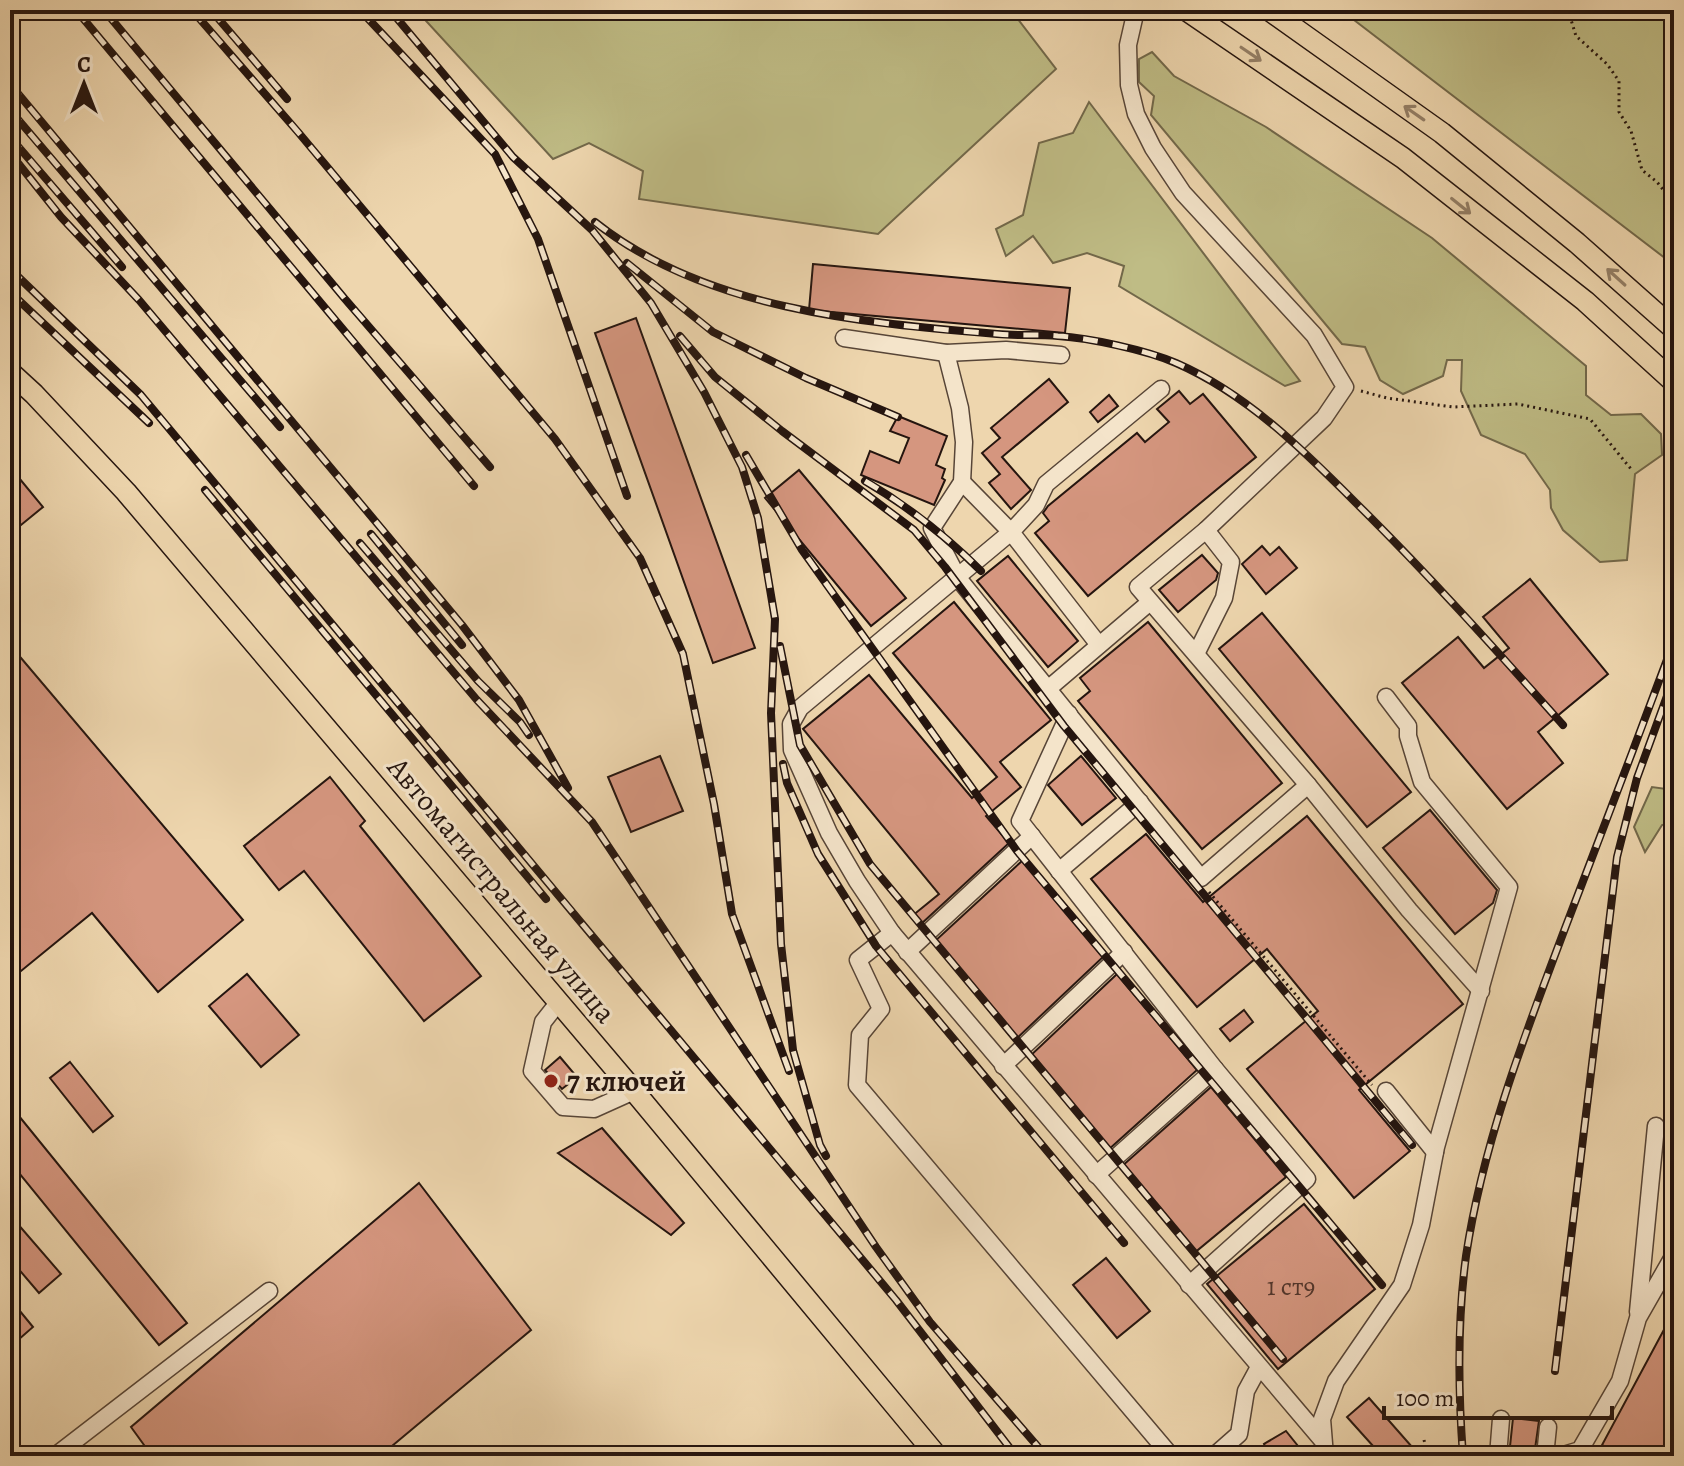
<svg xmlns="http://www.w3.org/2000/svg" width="1684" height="1466" font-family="Alegreya,serif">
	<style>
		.green { fill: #bfbc85; stroke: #72684a; stroke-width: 2 }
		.building { fill: #d5967f; stroke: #25150f; stroke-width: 2 }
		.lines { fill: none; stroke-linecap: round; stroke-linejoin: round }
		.minor-casing { stroke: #574537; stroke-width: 19 }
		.major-casing { stroke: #25150f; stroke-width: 23 }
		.path { stroke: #25150f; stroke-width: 3; stroke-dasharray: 2 4; stroke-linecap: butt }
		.minor { stroke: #f4e4ca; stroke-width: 16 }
		.major { stroke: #eed6ae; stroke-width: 20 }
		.rail-casing { stroke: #25150f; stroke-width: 8 }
		.rail { stroke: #f4e4ca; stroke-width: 5; stroke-dasharray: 15; stroke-linecap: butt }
		.oneway { stroke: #947f66 }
		.poi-dot { fill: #8f2418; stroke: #f4e4ca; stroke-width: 3 }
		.labels { text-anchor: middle; stroke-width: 6; stroke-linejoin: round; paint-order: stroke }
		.number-label { font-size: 26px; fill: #51352b }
		.street-label { font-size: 30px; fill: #25150f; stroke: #f4e4ca }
		.poi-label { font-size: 30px; font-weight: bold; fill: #25150f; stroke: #f4e4ca; text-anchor: start }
	</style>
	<rect width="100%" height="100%" fill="#eed6ae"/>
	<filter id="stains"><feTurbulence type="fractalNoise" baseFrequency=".0025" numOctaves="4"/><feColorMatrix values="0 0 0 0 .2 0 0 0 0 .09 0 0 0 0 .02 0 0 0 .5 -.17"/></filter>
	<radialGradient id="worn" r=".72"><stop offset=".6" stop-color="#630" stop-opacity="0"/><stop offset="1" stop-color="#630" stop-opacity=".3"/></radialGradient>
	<!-- green -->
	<g class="green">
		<path d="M416,10H1011L1056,69L878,234L639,199L643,171L589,143L553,159Z"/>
		<path d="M1341,10H1674V265Z"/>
		<path d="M1152,52L1174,76L1266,127L1432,238L1586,366V395L1611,415L1641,414L1661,434L1662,455L1635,474L1627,560L1600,562L1563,530L1551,508L1550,490L1525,454L1481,435L1461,391L1462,360H1447L1443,376L1403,394L1380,380L1365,347L1342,344L1151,115L1154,96L1139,82V59Z"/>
		<path d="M1089,102L1300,381L1285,386L1119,286L1124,266L1087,253L1053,263L1033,236L1006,256L996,229L1023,215L1039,143L1073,133Z"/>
		<path d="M1674,780V822L1662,825L1645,852L1634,827L1652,787L1666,789Z"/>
	</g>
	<!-- building -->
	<g class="building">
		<path d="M813,264L1070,288L1065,333L809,310Z"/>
		<path d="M636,318L755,648L713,663L595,333Z"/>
		<path d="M1049,379L1068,402L1002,457L1031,490L1011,509L989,483L1000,474L982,453L1000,438L991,428Z"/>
		<path d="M1179,391L1190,404L1203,394L1256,457L1088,596L1035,533L1049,521L1043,513L1048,506L1137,433L1145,442L1169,422L1157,409Z"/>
		<path d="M1109,395L1118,406L1098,422L1090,412Z"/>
		<path d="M898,416L947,436L936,465L945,469L942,478L945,480L934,505L861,475L870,451L899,463L909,438L890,431Z"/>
		<path d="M10,467L43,507L10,534Z"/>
		<path d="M799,470L906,598L871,626L765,498Z"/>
		<path d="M1262,546L1270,555L1279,547L1297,568L1266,594L1242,564Z"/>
		<path d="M1202,555L1218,573L1216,580L1178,612L1159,590Z"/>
		<path d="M1008,556L1078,641L1048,667L977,581Z"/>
		<path d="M1530,579L1608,674L1538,732L1563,763L1507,809L1402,683L1458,637L1484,668L1509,648L1483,617Z"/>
		<path d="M954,602L1051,720L1000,762L1021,787L986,816L1009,843L920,925L912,916L939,894L803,729L869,675L972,798L997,777L893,653Z"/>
		<path d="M1262,613L1411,792L1367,827L1219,649Z"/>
		<path d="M1148,622L1282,783L1202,849L1078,701L1090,691L1080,678Z"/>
		<path d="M10,645L243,920L158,992L92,913L10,980Z"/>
		<path d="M660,756L683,811L631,832L608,777Z"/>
		<path d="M1081,756L1116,798L1082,825L1048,785Z"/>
		<path d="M330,777L365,821L360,826L481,976L424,1021L304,871L279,890L244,846Z"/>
		<path d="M1430,810L1497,890L1493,903L1455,934L1383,848Z"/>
		<path d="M1307,816L1463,1004L1359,1090L1410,1151L1354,1198L1247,1069L1318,1011L1267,949L1197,1007L1091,879L1146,834L1203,902Z"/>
		<path d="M1023,860L1103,957L1015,1040L934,942Z"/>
		<path d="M247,974L299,1035L261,1067L209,1006Z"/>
		<path d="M1117,974L1197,1070L1107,1151L1029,1057Z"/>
		<path d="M1244,1010L1253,1022L1230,1041L1220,1029Z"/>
		<path d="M560,1057L577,1077L562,1089L545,1070Z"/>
		<path d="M70,1062L113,1116L93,1132L50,1078Z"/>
		<path d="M1211,1087L1286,1177L1193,1254L1121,1167Z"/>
		<path d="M10,1105L187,1323L159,1345L10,1162Z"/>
		<path d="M602,1128L684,1223L671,1235L558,1153Z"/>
		<path d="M419,1183L531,1330L380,1456H152L131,1427Z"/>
		<path d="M1304,1204L1375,1289L1278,1369L1207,1284Z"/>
		<path d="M10,1215L61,1274L39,1293L10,1259Z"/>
		<path d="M1106,1258L1150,1311L1117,1338L1073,1285Z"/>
		<path d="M10,1299L33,1327L10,1347Z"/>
		<path d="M1674,1311V1434L1662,1456H1622L1602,1445Z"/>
		<path d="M1369,1398L1420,1456H1382L1347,1417Z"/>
		<path d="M1513,1418L1539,1421L1534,1456H1509Z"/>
		<path d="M1286,1431L1306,1456H1256L1266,1448L1264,1444Z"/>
	</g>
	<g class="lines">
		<!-- minor casing -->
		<g class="minor-casing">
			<g id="minor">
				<path d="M1136,10L1128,45L1129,85L1136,114L1153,148L1183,193L1314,335L1345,387L1324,418L1206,530L1138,587L1308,785L1409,910L1481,991"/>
				<path d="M844,338L946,353L1006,350L1061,355"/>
				<path d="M946,353L960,408L964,442L962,482L932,528L958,578L1201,878L1308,785"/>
				<path d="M962,482L1011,532L800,708L791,724L792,750L829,833L857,881L892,933L1323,1441"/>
				<path d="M1099,645L1011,532L1036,505L1046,484L1161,389"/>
				<path d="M1196,654L1224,598L1231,562L1206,530"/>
				<path d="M1049,688L1150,602"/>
				<path d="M1069,714L1020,821L1215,1069L1307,1179L1189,1285"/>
				<path d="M1059,871L1140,802"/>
				<path d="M892,933L858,960L881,1009L860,1035L857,1085L1171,1456"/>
				<path d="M907,952L1032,836"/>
				<path d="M558,1003L543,1022L532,1071L563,1107L594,1109L634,1091"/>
				<path d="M1003,1066L1124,952"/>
				<path d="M1386,1091L1435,1152"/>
				<path d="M1096,1175L1215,1069"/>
				<path d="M1638,1312L1656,1126"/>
				<path d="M55,1456L269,1291"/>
				<path d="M1214,1456L1239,1434L1246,1391L1259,1367"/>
				<path d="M1325,1456L1322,1419L1336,1381L1402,1285L1421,1225L1436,1147L1509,887L1422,782L1408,736V726L1386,697"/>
				<path d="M1498,1456L1501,1419"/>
				<path d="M1545,1456L1548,1427"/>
				<path d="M1560,1456L1580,1450L1620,1381L1638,1318L1674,1255"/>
			</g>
		</g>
		<!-- major casing -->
		<g class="major-casing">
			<g id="major">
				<path d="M1186,10L1403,158L1585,301L1674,382"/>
				<path d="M1269,10L1442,133L1577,243L1674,329"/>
				<path d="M10,372L34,394L126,492L634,1091L937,1456"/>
			</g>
		</g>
		<!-- path -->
		<g class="path">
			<path d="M1568,10L1576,36L1607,64L1619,81V112L1631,131L1642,170L1657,182L1674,203"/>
			<path d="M1361,391L1387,398L1453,407L1518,404L1590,419L1631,469"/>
			<path d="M1209,892L1372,1085"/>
			<path d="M1424,1440L1428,1456"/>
		</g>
		<!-- minor -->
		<use href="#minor" class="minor"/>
		<!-- major -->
		<use href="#major" class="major"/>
		<!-- rail casing -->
		<g class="rail-casing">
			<g id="rail">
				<path d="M76,10L474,486"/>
				<path d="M104,10L345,299L490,467"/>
				<path d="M192,10L298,132L555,439L640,558L683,654L714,804L732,914L789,1071"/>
				<path d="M211,10L287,99"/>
				<path d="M360,10L495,154L538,239L627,496"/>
				<path d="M390,10L513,157L592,230L651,303L704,392L742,467L758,518L775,619L771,713L781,944L793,1050L820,1145L826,1156"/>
				<path d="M10,84L462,625L519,700L568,788"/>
				<path d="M10,110L280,427"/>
				<path d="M10,137L122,267"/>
				<path d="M10,153L61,217L139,300L477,700L592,822L876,1247L930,1322L1046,1456"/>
				<path d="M595,222C704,309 862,323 997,334C1017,336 1038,334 1058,336C1090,338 1146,350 1176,363C1247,394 1302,449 1356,503C1429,575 1495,649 1563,725"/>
				<path d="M627,263L713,332L806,378L898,417"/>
				<path d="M10,269L141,395L896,1300L1016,1456"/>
				<path d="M10,292L149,423"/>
				<path d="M680,336L715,377L782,431L914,530L945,567L1064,726L1412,1145"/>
				<path d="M746,455L802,550L1017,851L1382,1285"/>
				<path d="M865,481C909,507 946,536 981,571"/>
				<path d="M205,490L546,899"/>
				<path d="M371,534L462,645"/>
				<path d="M360,543L478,681L520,722L529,735"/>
				<path d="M780,646L800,745L870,864L1283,1359"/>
				<path d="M783,764L787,783L818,854L876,946L1124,1243"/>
				<path d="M1555,1371L1617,857L1637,778L1674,677"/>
				<path d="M1463,1456C1458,1389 1457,1323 1466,1256C1483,1143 1524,1037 1564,931C1601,834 1638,738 1674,641"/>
			</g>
		</g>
		<!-- rail -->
		<use href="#rail" class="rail"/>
	</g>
	<!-- one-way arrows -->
	<defs><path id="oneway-shaft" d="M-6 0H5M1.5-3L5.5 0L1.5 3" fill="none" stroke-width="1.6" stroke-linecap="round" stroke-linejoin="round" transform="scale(2)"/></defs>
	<g class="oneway">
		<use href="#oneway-shaft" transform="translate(1251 54) rotate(34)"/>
		<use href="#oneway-shaft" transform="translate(1414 113) rotate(-145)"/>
		<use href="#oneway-shaft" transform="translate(1461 206) rotate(39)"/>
		<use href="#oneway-shaft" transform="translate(1616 277) rotate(-138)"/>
	</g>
	<!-- markers -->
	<circle class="poi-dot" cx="551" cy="1081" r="8"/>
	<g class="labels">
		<!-- number labels -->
		<g class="number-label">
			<text x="1291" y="1295">1 ст9</text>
		</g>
		<!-- street labels -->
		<g class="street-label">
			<text transform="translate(502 890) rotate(50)" y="10">Автомагистральная улица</text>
		</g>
		<!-- poi labels -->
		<g class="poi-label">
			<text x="567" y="1091">7 ключей</text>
		</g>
	</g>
	<!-- margin -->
	<rect width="1684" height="1466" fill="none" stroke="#eed6ae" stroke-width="40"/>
	<rect x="12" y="12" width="1660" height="1442" fill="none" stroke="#25150f" stroke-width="4"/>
	<rect x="20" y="20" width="1644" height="1426" fill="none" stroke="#25150f" stroke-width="2"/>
	<!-- north arrow -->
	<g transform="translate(84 84)" stroke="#f4e4ca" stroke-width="6" paint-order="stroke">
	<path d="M0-6L14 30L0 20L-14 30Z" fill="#25150f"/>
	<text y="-12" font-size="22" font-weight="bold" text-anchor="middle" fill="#25150f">С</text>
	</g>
	<!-- scale -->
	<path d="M1384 1406v12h228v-12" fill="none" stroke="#25150f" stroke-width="4"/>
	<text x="1396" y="1406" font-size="24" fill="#25150f" stroke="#f4e4ca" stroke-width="6" paint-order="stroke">100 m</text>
	<rect width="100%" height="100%" filter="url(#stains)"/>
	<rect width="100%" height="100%" fill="url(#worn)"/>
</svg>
